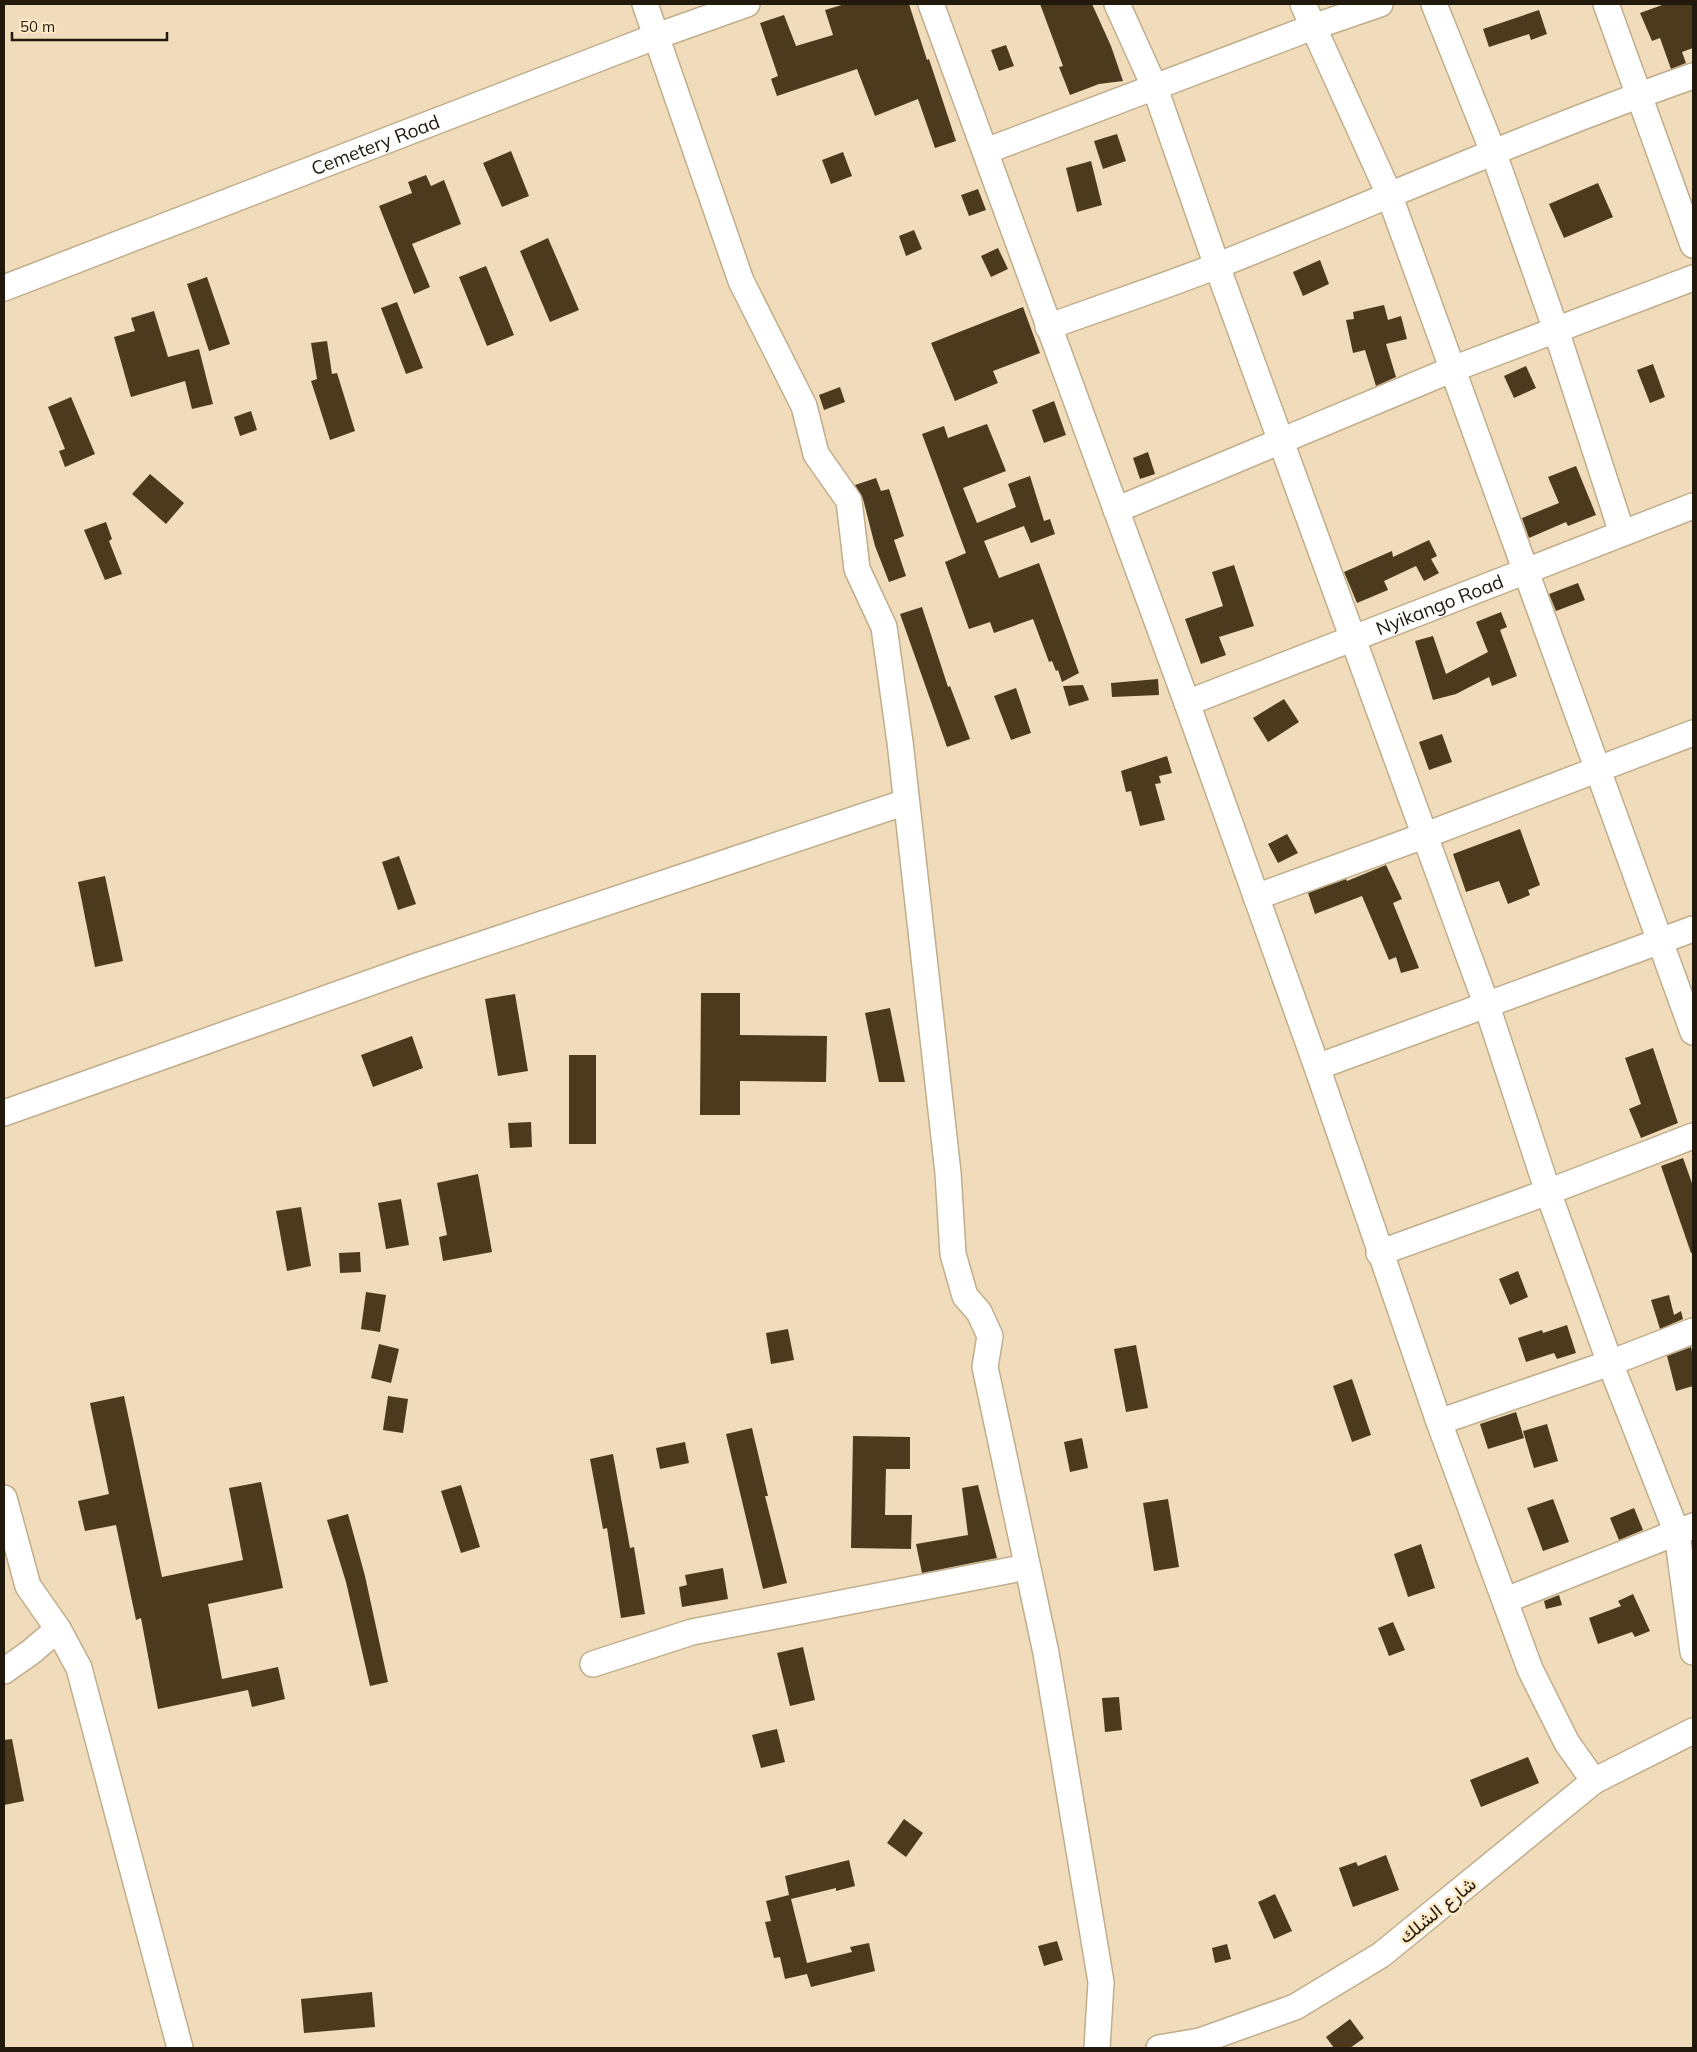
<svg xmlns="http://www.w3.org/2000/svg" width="1697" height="2052" font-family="Mulish,Vazirmatn,sans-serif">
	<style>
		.building { fill: #4b3a1d }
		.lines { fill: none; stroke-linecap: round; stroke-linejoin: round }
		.minor-casing { stroke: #c0ad8c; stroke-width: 28 }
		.minor { stroke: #fff; stroke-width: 25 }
		.labels { text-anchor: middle; stroke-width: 5; stroke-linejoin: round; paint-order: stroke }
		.street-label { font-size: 19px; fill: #20190c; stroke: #fee9c7 }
	</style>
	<rect width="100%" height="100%" fill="#f0dcba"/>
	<!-- building -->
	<g class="building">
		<path d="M845,4H909L927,60L929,59L956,141L935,148L918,99L875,116L857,69L777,96L771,79L778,76L760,23L784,15L796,46L833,35L825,10Z"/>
		<path d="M1040,4H1092L1111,46L1123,81L1099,84L1070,95L1059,67L1063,66Z"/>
		<path d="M1665,4H1693V48L1682,52L1686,63L1671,69L1660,38L1652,41L1640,13Z"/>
		<path d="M1539,10L1547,34L1531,40L1529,34L1489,47L1483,29Z"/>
		<path d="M1006,45L1014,66L999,71L991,50Z"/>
		<path d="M1117,134L1126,161L1103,169L1094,141Z"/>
		<path d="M511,151L529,196L502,207L483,163Z"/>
		<path d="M843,152L852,176L831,184L822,160Z"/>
		<path d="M1091,161L1102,205L1077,212L1066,168Z"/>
		<path d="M426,175L431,186L444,180L461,224L412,244L430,287L414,294L379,206L412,193L408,182Z"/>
		<path d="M1598,183L1613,217L1564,238L1549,204Z"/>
		<path d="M978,189L986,210L969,216L961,195Z"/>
		<path d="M914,230L922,249L906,256L899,236Z"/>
		<path d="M548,238L579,310L550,322L520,251Z"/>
		<path d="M998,248L1008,269L991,277L981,256Z"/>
		<path d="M1320,260L1329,284L1303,296L1293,272Z"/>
		<path d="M486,266L514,335L487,346L459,277Z"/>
		<path d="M207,277L230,344L209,351L187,284Z"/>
		<path d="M397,302L423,368L406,374L381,308Z"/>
		<path d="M1384,305L1388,320L1401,316L1407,339L1386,344L1396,377L1376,386L1365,350L1353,353L1346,320L1354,319L1353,312Z"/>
		<path d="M1023,307L1040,353L993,371L998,383L955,401L931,343Z"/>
		<path d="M154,311L168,357L199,349L213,404L192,409L185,381L131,397L114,337L135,331L131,318Z"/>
		<path d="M327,341L332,374L337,373L355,431L330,440L311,381L317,379L311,343Z"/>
		<path d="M1653,364L1665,397L1650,403L1637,370Z"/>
		<path d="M1526,366L1536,388L1514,398L1504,376Z"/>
		<path d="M840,387L845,402L824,410L819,395Z"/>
		<path d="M71,397L95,454L65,467L59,451L65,449L48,407Z"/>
		<path d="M1054,401L1066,435L1044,443L1032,410Z"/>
		<path d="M251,411L257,430L240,436L234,417Z"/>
		<path d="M987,424L1006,471L963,488L977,523L1016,507L1008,484L1030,476L1044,521L1050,519L1055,534L1031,543L1024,526L984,541L999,578L1039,563L1079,673L1062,682L1058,670L1056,671L1052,661L1049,662L1033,619L994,633L990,622L969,629L945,562L966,553L922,434L944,426L948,438Z"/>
		<path d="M1148,452L1155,474L1140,479L1133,458Z"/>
		<path d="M1576,466L1596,515L1568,526L1566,522L1529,538L1522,518L1559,503L1548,477Z"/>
		<path d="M150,474L184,503L166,524L132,494Z"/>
		<path d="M876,478L881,491L889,489L904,536L894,540L906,576L889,582L875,546L863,499L855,485Z"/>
		<path d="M106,522L112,539L109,541L122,574L105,580L84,530Z"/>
		<path d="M1429,540L1437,556L1431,559L1439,573L1424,581L1416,566L1384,581L1388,590L1357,603L1344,572L1392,551L1393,557Z"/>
		<path d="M1234,565L1254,626L1219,637L1226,655L1201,664L1185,619L1223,606L1212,572Z"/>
		<path d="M1578,583L1585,600L1556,611L1549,594Z"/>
		<path d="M922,607L948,687L950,686L970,739L947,747L900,614Z"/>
		<path d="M1501,612L1507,627L1500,630L1517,676L1492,686L1489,677L1456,694L1433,700L1415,641L1433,636L1446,674L1488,652L1476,622Z"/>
		<path d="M1158,679L1159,695L1112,697L1111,683Z"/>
		<path d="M1083,685L1089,700L1069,706L1063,686Z"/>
		<path d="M1016,688L1031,733L1011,740L994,696Z"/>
		<path d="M1284,699L1299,722L1268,742L1253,718Z"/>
		<path d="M1442,734L1452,762L1429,770L1419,742Z"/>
		<path d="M1167,756L1172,773L1159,776L1161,783L1155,784L1165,820L1140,826L1131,791L1126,792L1121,771Z"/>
		<path d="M1520,829L1540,885L1528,890L1530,895L1508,904L1499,881L1466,892L1453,854Z"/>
		<path d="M1287,834L1298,853L1278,863L1268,844Z"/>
		<path d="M399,856L416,904L398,910L382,862Z"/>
		<path d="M1386,865L1402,899L1393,903L1419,968L1401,973L1396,957L1389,960L1362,896L1315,914L1308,893L1346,879L1347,881Z"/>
		<path d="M105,876L123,961L95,967L78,882Z"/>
		<path d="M701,993H740V1035L827,1036L826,1082L740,1081V1115H700Z"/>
		<path d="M515,994L528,1071L498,1076L485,999Z"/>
		<path d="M890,1008L905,1082H879L865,1013Z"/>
		<path d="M412,1036L423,1068L373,1087L361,1055Z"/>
		<path d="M1653,1048L1678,1123L1641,1138L1629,1109L1641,1104L1625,1058Z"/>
		<rect x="569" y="1055" width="27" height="89"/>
		<path d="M531,1122L532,1147L510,1148L508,1123Z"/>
		<path d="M1683,1158L1693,1186V1253H1691L1661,1166Z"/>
		<path d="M478,1174L492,1252L443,1261L439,1237L447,1235L437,1183Z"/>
		<path d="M401,1199L409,1245L386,1249L378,1203Z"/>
		<path d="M301,1207L311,1266L287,1271L276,1211Z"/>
		<path d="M360,1252L361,1272L340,1273L339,1253Z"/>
		<path d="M1518,1271L1528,1297L1510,1305L1499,1279Z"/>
		<path d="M366,1292L386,1295L380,1332L361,1329Z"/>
		<path d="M1669,1295L1674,1315L1681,1311L1683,1319L1660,1329L1651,1300Z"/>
		<path d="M1567,1325L1576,1353L1557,1359L1554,1353L1526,1362L1518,1338L1542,1330L1543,1333Z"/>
		<path d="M788,1329L794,1360L771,1364L766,1333Z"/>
		<path d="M379,1344L399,1349L391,1383L371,1378Z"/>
		<path d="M1136,1345L1148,1408L1126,1412L1114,1349Z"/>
		<path d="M1691,1347L1693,1357V1386L1676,1391L1667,1356Z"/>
		<path d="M1352,1379L1371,1435L1352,1442L1333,1386Z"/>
		<path d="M124,1396L162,1577L243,1560L229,1488L261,1482L283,1588L208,1604L222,1679L278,1667L285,1699L252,1707L248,1690L158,1709L141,1618L136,1620L116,1525L85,1531L78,1501L109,1494L90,1403Z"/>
		<path d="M388,1396L408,1399L403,1433L383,1430Z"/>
		<path d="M1516,1412L1524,1438L1488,1449L1480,1424Z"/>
		<path d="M1547,1424L1558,1461L1534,1468L1523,1431Z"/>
		<path d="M752,1428L768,1496H765L787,1583L763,1589L726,1434Z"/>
		<path d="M853,1436L910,1437V1469H886L885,1515H912L911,1549L851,1548Z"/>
		<path d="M1082,1438L1088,1468L1070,1472L1064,1442Z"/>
		<path d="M685,1442L689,1463L660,1469L656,1448Z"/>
		<path d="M613,1454L630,1548L634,1547L645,1614L621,1618L607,1528L603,1529L590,1459Z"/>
		<path d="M461,1485L480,1547L461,1553L441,1491Z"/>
		<path d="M978,1485L997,1558L922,1573L916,1544L968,1535L962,1488Z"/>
		<path d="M1168,1499L1179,1567L1154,1571L1143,1503Z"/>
		<path d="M1553,1499L1569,1542L1543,1551L1527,1508Z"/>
		<path d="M1634,1508L1643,1530L1619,1540L1610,1518Z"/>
		<path d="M348,1514L365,1576L388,1682L370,1686L346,1582L327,1520Z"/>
		<path d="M1421,1544L1435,1588L1408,1597L1394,1554Z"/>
		<path d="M723,1568L728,1599L682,1607L679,1587L687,1585L685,1575Z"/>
		<path d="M1633,1594L1650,1631L1635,1637L1632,1632L1598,1644L1589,1618L1621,1606L1618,1601Z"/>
		<path d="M1559,1595L1562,1605L1546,1609L1544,1601Z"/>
		<path d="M1393,1622L1405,1650L1389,1656L1378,1628Z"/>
		<path d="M803,1647L815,1700L790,1706L777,1653Z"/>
		<path d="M1119,1697L1122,1730L1105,1732L1102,1698Z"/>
		<path d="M777,1729L785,1762L761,1768L752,1735Z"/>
		<path d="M12,1739L24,1801L4,1805V1740Z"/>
		<path d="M1528,1757L1539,1783L1481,1807L1470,1780Z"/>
		<path d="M904,1819L923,1833L906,1857L887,1843Z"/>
		<path d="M1386,1855L1399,1890L1353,1907L1339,1868L1356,1862L1358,1866Z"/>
		<path d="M849,1860L855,1886L836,1891V1888L791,1899L807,1963L852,1952L850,1947L869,1943L875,1971L811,1987L807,1974L785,1979L780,1957L774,1958L765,1922L771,1921L766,1901L789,1895L785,1876Z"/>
		<path d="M1275,1894L1292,1931L1274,1939L1258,1902Z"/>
		<path d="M1057,1941L1063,1960L1044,1966L1038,1946Z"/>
		<path d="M1227,1944L1231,1959L1215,1963L1212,1948Z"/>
		<path d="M372,1992L375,2027L304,2033L301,1999Z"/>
		<path d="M1350,2019L1364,2038L1350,2048H1334L1326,2037Z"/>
	</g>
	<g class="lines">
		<!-- minor casing -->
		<g class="minor-casing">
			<g id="minor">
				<path d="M645,4L741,281L804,406L816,454L849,501L857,569L884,627L900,742L948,1173L953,1254L965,1296L979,1312L990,1336L985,1367L1046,1653L1101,1982L1097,2048"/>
				<path d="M931,4L1187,703L1317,1067L1439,1422L1530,1669L1567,1743L1594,1781"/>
				<path d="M1117,4L1155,88L1217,266L1487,1006L1548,1192L1610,1363L1677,1533L1693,1652"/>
				<path d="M1303,4L1389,194L1693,1032"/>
				<path d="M1434,4L1494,154L1556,330L1622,533"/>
				<path d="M1606,4L1693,245"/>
				<path d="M986,151L1313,27L1380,4"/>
				<path id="s1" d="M4,288L657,36L747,4"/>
				<path d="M1048,327C1105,306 1163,287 1219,265C1377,202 1533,132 1693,76"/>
				<path d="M1116,510L1453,369L1693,278"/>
				<path id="s2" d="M1187,703L1693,506"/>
				<path d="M1256,897L1426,835L1693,733"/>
				<path d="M1317,1067L1693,929"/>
				<path d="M4,1113L417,966L906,802"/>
				<path d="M1379,1253L1548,1192L1693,1136"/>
				<path d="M1439,1422L1610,1363L1693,1331"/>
				<path d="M4,1498L28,1586L58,1629L79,1668L180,2048"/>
				<path d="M1506,1600L1693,1526"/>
				<path d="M593,1664L692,1632L1027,1567"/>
				<path d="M4,1671L31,1652L58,1629"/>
				<path d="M1159,2048L1200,2041L1295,2007L1381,1955L1594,1781L1693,1731"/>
			</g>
		</g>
		<!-- minor -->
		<use href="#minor" class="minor"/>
	</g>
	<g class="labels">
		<!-- street labels -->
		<g class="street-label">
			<text dy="7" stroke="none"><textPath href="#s1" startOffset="398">Cemetery Road</textPath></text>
			<text dy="7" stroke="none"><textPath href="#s2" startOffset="271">Nyikango Road</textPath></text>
			<text transform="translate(1437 1910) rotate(-39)" y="7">شارع الشلك</text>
		</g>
	</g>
	<!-- border -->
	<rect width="1697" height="2052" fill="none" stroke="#20190c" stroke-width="10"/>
	<!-- scale -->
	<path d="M12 32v8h155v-8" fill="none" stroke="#20190c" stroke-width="2.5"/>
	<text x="20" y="32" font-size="15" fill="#20190c" stroke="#fee9c7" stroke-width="4" paint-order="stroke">50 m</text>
</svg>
